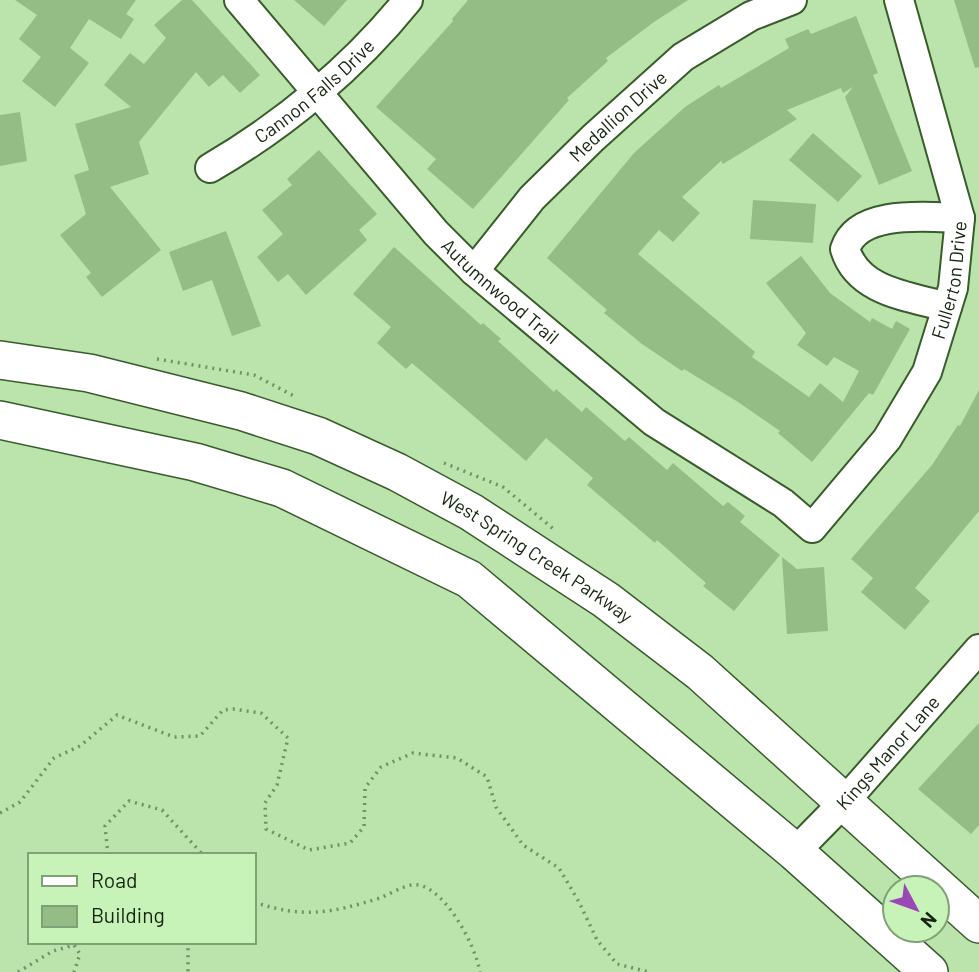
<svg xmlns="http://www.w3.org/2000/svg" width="979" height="972" font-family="Barlow,sans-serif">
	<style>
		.building { fill: #94bd86 }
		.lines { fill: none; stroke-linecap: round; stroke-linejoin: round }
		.minor-casing { stroke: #385c2a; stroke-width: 32 }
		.major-casing { stroke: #385c2a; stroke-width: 40 }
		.path { stroke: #729067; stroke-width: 3.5; stroke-dasharray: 2 5; stroke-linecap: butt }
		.minor { stroke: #fff; stroke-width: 28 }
		.major { stroke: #fff; stroke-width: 37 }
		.labels { text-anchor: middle; stroke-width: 7; stroke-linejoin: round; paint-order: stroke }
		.street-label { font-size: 19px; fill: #162510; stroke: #c7f2b8 }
	</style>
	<rect width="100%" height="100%" fill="#bae4ac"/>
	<!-- building -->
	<g class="building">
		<path d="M15,0H136L126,14L134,19L121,39L89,19L70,48L89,63L55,107L22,81L41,57L19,39L37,15Z"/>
		<path d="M182,0H192L260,75L240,93L223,75L209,87L196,72L139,142L149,174L110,187L161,250L102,297L86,277L91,273L60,235L86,214L74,175L89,170L75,124L131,107L104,85L130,53L144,64L166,38L154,25Z"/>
		<path d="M294,0H347L324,26Z"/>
		<path d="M468,0H688L654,22L606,58L608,61L567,98L569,100L473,209L427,169L436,159L376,107L453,21L452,19Z"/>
		<path d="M954,0H979V67L975,68Z"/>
		<path d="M856,16L878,73L873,75L912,171L879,185L845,97L853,87L843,93L841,88L787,110L797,119L723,164L721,161L682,197L700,213L673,242L659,230L638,254L755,352L752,357L809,397L820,383L843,402L859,371L834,357L827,366L797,345L806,333L766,283L801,256L830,293L870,322L872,318L892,329L896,321L910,329L873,395L869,393L812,462L778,433L780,431L738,402L684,369L682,371L642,344L604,313L607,310L547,258L634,153L685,107L719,85L721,88L789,48L785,39L808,29L811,34Z"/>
		<path d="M20,112L27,161L0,166V115Z"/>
		<path d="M813,133L862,176L838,202L789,160Z"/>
		<path d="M319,150L377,214L359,230L367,240L306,295L288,274L278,282L257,257L283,234L262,210L292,185L287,179Z"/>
		<path d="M753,200L816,204L813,243L750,239Z"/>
		<path d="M226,231L261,326L232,336L212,280L183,291L169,252Z"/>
		<path d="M394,247L481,325L483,323L501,339L498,341L554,392L556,389L582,412L586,407L625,441L629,437L667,470L673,463L723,506L728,502L745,516L740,522L780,555L734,611L703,586L706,583L657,540L655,543L587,485L593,478L546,438L526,461L412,363L406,369L377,343L391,327L353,294Z"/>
		<path d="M979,390V511L915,588L930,601L905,630L861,592L873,578L851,559L932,465L958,425L960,426Z"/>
		<path d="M782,557L797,569L824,567L828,631L787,634Z"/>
		<path d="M979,723V825L971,834L918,789Z"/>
	</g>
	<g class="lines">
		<!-- minor casing -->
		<g class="minor-casing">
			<g id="minor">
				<path id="s1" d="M239,0L436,233L474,271L654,422L783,503L812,528L887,439L927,372L953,288L960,218L899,0"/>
				<path id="s2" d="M210,168C284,125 354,67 408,0"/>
				<path id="s3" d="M474,271L532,198L593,138L683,57L751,16L792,0"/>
				<path d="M947,307C908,296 858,292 845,249C858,209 926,217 960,218"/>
				<path id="s4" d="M795,852L845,801L979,649"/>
			</g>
		</g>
		<!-- major casing -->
		<g class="major-casing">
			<g id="major">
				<path id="s5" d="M0,360L89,373L241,411L318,436L397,472L471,512L606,600L700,672L979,924"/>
				<path d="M0,420L195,462L282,488L469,579L795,852L929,972"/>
			</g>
		</g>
		<!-- path -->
		<g class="path">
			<path d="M157,359L254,375L294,396"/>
			<path d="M444,463L503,487L556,531"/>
			<path d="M0,813L20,802L54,758L80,746L117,715L174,737L200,736L223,710L233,709L261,713L288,738L277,785L265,803L266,829L309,850L350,843L364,827L365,788L381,767L413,753L457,758L487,777L496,807L523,845L559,868L579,902L597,940L617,964L649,972"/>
			<path d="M108,855L105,826L129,801L162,810L203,855"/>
			<path d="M254,902C304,919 331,913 380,898C390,894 401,887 411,885C442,880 476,946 480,972"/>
			<path d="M185,942L188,947V972"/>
			<path d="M18,972L53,951L74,945L80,954L74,972"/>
		</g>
		<!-- minor -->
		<use href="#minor" class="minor"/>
		<!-- major -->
		<use href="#major" class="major"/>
	</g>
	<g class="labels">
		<!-- street labels -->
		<g class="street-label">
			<text dy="7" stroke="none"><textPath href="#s2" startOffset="130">Cannon Falls Drive</textPath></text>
			<text dy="7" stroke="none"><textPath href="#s3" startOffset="212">Medallion Drive</textPath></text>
			<text dy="7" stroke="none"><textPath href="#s1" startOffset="1074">Fullerton Drive</textPath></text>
			<text dy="7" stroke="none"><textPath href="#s1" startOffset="392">Autumnwood Trail</textPath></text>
			<text dy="7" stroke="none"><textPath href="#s5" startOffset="578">West Spring Creek Parkway</textPath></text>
			<text dy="7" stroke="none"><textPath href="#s4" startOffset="136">Kings Manor Lane</textPath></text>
		</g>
	</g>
	<!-- legend -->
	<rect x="28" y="853" width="228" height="91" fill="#c7f2b8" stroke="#80a075" stroke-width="2"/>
	<rect x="42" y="876" width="35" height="10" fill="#ffffff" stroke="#80a075" stroke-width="2"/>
	<text x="91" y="888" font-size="21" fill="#162510">Road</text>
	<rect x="42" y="906" width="35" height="21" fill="#94bd86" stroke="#80a075" stroke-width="2"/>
	<text x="91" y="923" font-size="21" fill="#162510">Building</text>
	<!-- north arrow -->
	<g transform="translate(916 909) rotate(131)"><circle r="33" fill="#c7f2b8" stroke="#80a075" stroke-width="2"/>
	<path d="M0-5L12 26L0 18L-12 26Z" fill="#9b47b5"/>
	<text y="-10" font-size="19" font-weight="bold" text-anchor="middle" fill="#162510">N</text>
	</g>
</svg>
